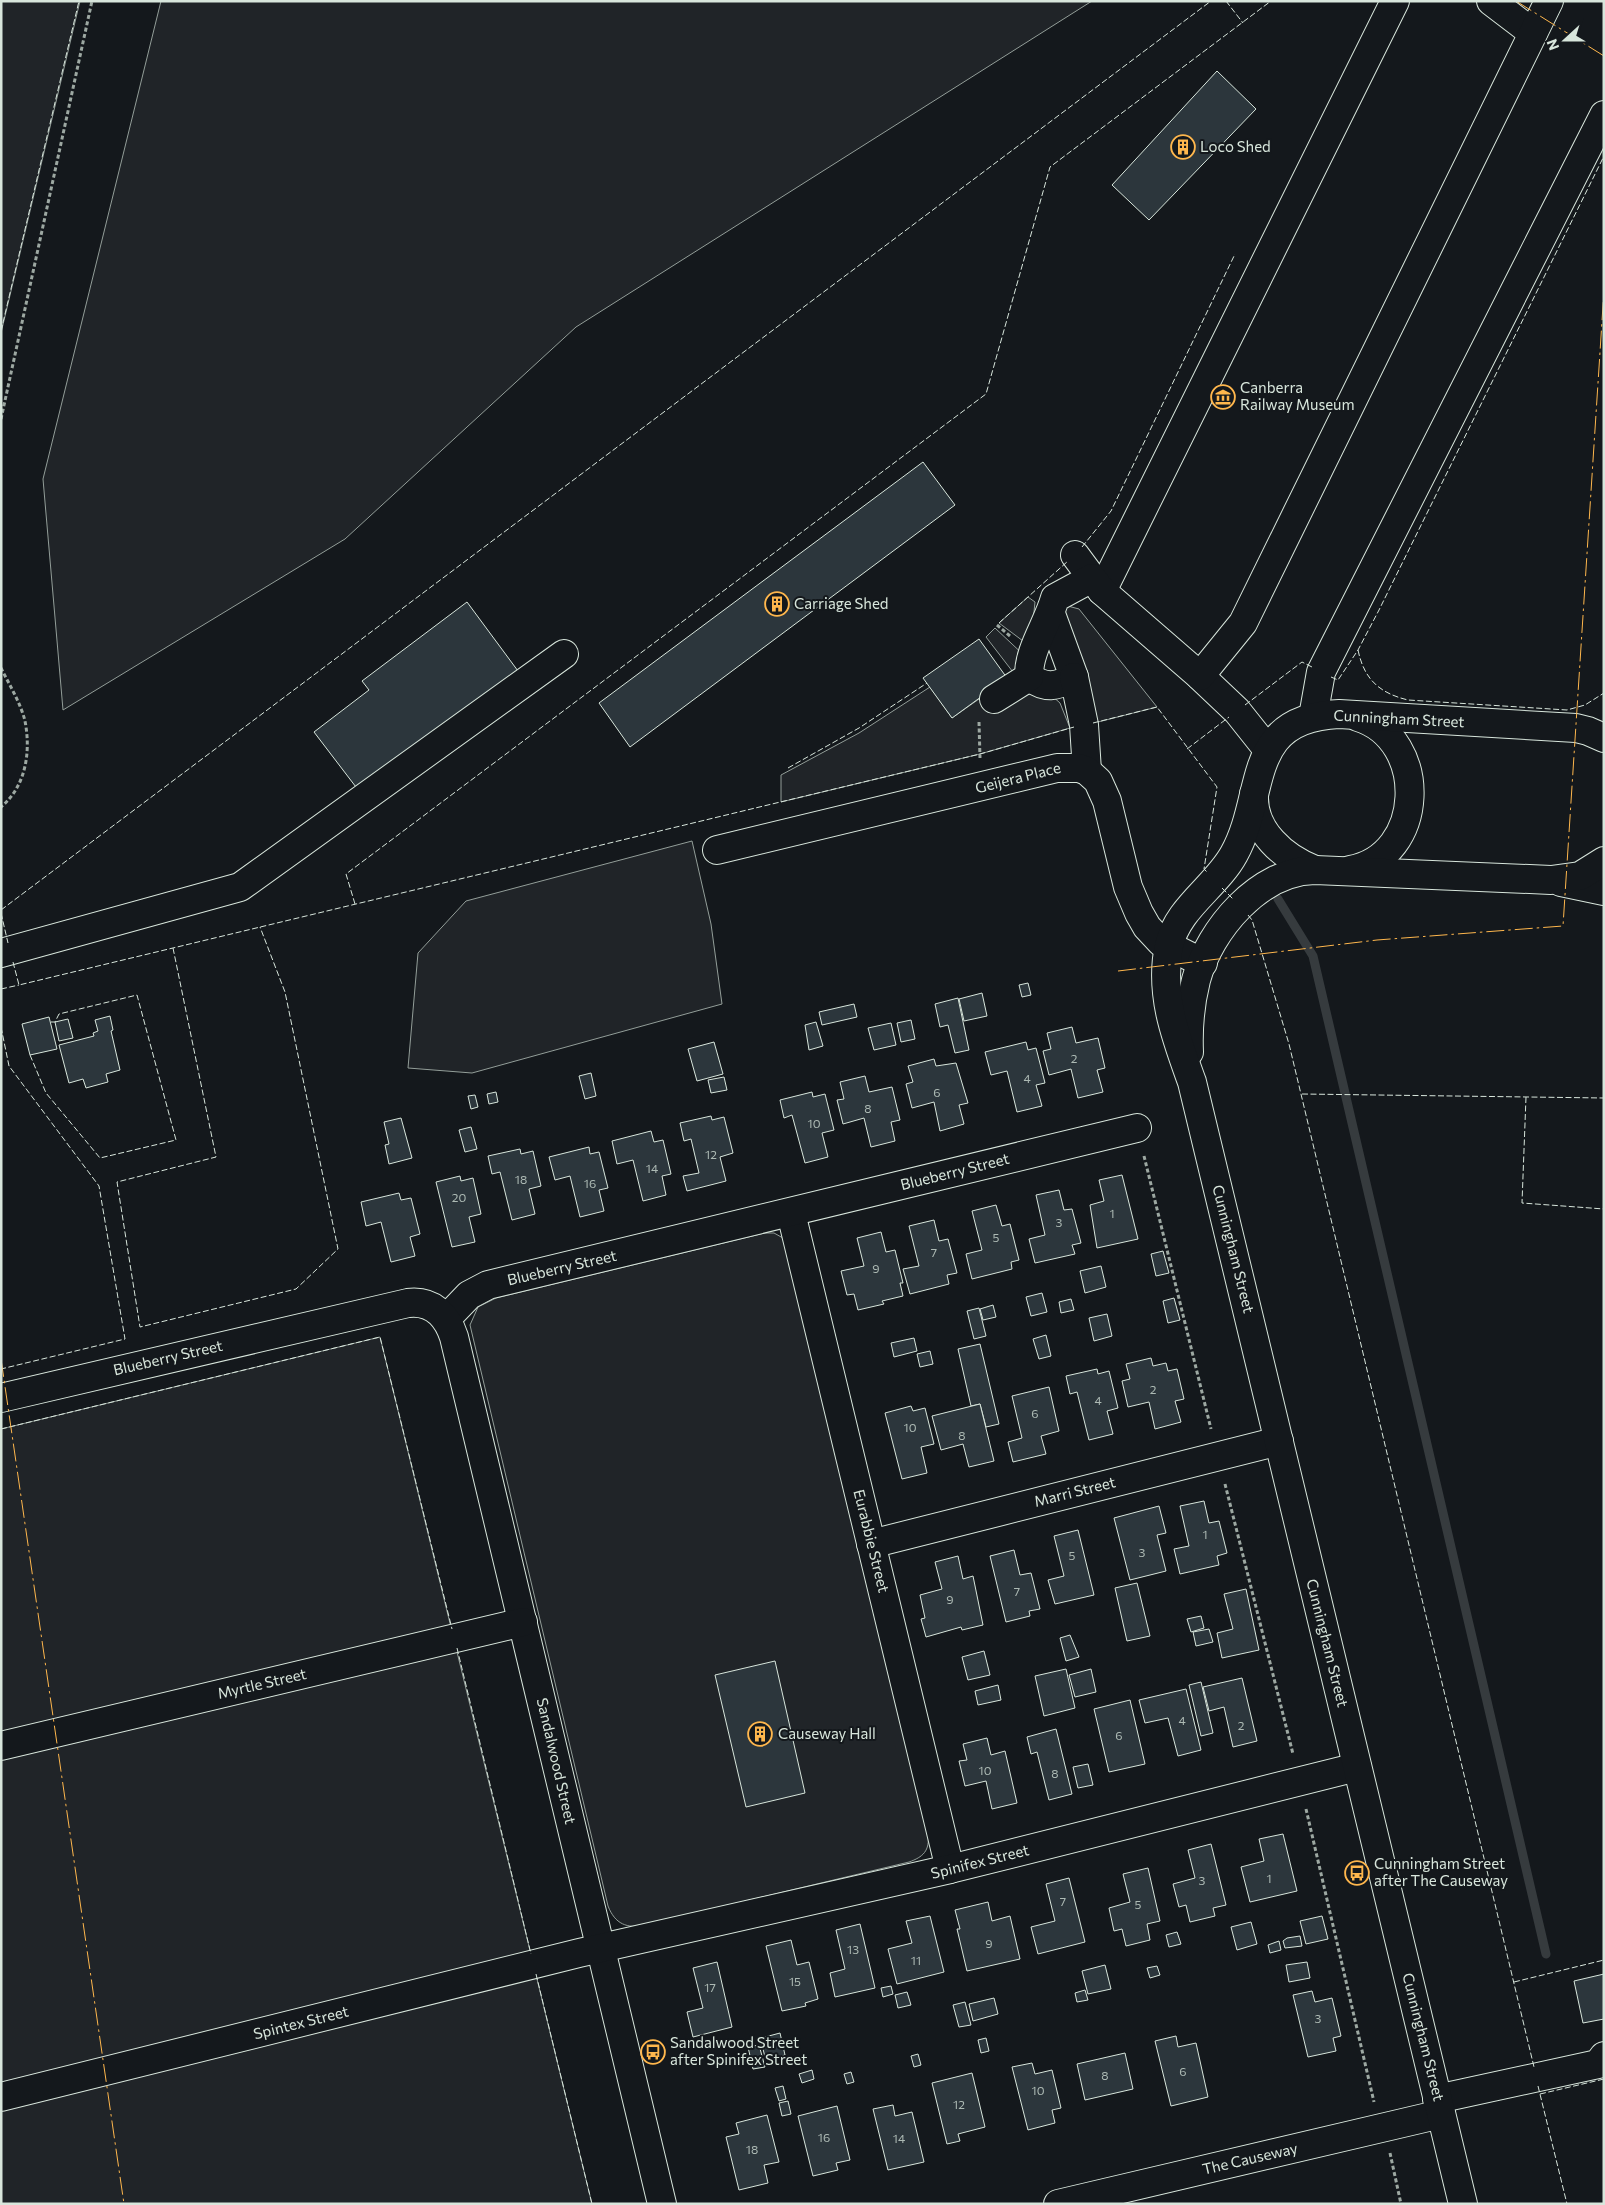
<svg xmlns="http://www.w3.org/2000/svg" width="1605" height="2205" font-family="Commissioner,sans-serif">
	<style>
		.green { fill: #202428; stroke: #939e99 }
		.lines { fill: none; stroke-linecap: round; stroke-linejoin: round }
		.stream { stroke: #363b3e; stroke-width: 9 }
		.building { fill: #2c363c; stroke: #d8e6dc }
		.minor-casing { stroke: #d8e6dc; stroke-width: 30 }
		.path { stroke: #9da8a2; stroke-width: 3; stroke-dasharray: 4 2.5; stroke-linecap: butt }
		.minor { stroke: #14181c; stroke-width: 28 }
		.fence { stroke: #d8e6dc; stroke-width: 1; stroke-dasharray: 6 2.5; stroke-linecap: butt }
		.power { stroke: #ffb74d; stroke-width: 1; stroke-dasharray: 18 4 2.5 4; stroke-linecap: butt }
		.labels { text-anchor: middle; stroke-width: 4; stroke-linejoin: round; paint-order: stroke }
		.number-label { font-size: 12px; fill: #adbab4 }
		.poi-label { font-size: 15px; fill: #d8e6dc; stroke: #14181c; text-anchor: start }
		.street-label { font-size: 15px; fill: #d8e6dc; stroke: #14181c }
	</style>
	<rect width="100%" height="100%" fill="#14181c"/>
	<!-- green -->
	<g class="green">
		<path d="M1,1H80L1,333Z"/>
		<path d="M161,1H1092L576,327L345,539L63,710L43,479Z"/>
		<path d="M1028,597L1035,602L1032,632L1027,644L999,623Z"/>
		<path d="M1064,605L1079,609L1157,707L1094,723L1059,615Z"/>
		<path d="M995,628L1028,659L1016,676L986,637Z"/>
		<path d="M930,687L952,718L989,692L1026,691L1051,695L1060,703L1070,728L980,754L781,802V775L859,733Z"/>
		<path d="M692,841L711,924L722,1004L472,1073L408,1068L418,953L466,901Z"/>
		<path d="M765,1233H774L783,1238L928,1834C930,1851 923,1857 909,1862L645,1925C627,1929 615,1924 608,1906L470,1325L478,1307L496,1298Z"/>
		<path d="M380,1337L592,2204H1V1429Z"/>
	</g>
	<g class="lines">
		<!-- stream -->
		<path class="stream" d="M1278,899L1313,956L1546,1954"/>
	</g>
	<!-- building -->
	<g class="building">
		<path d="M1217,71L1256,109L1149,220L1112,185Z"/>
		<path d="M923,462L955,505L630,747L599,703Z"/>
		<path d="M467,602L518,671L359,791L314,732L369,690L362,681Z"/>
		<path d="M979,639L1007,678L952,718L923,678Z"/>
		<path d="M1028,983L1031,995L1022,997L1019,985Z"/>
		<path d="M982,993L987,1016L964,1021L959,999Z"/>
		<path d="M958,998L969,1050L955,1053L948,1025L940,1027L935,1004Z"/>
		<path d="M854,1004L857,1017L822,1025L819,1012Z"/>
		<path d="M110,1016L113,1030L111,1031L120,1070L106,1074L108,1082L86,1088L83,1079L69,1083L59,1045L94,1036L93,1033L98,1031L95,1020Z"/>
		<path d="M49,1017L57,1049L30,1055L22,1024Z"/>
		<path d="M68,1019L73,1038L59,1041L55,1022Z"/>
		<path d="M911,1020L915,1039L901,1042L897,1023Z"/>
		<path d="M816,1022L823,1046L809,1050L805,1025Z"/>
		<path d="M891,1023L896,1045L874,1050L868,1028Z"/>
		<path d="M1072,1027L1076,1043L1098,1038L1105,1068L1097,1070L1103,1092L1078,1098L1071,1069L1049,1075L1043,1051L1051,1049L1047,1033Z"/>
		<path d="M714,1042L723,1074L697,1081L688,1049Z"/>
		<path d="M1026,1042L1028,1050L1036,1048L1045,1083L1036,1085L1042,1106L1017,1112L1007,1071L991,1075L985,1052Z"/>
		<path d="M934,1059L936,1066L956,1063L968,1103L959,1105L964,1124L940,1131L934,1102L912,1108L906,1084L913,1082L908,1066Z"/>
		<path d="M591,1073L596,1096L585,1099L579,1076Z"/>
		<path d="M865,1076L869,1092L892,1087L900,1120L891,1122L895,1141L871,1147L864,1118L843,1124L837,1100L844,1099L840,1082Z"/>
		<path d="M724,1077L727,1090L711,1093L708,1080Z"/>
		<path d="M496,1092L498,1102L489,1104L487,1094Z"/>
		<path d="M812,1092L813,1097L825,1094L834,1130L822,1133L828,1157L805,1163L792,1115L784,1118L780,1100Z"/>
		<path d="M475,1095L478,1107L471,1109L468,1096Z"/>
		<path d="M711,1116L712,1120L724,1117L733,1153L720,1157L726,1181L687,1191L683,1176L699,1173L691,1139L684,1141L680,1123Z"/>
		<path d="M401,1118L412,1158L389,1164L385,1145L389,1144L384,1122Z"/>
		<path d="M471,1127L477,1149L465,1152L459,1130Z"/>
		<path d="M651,1131L654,1142L663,1140L671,1174L662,1176L666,1195L643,1201L633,1160L617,1164L612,1141Z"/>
		<path d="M589,1147L590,1154L599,1152L608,1188L599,1190L604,1211L580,1217L570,1176L555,1180L549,1157Z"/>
		<path d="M520,1149L521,1154L533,1151L541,1186L529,1189L535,1214L512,1220L500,1172L492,1174L488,1156Z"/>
		<path d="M1122,1175L1138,1239L1097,1248L1090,1205L1104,1201L1099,1180Z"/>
		<path d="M460,1176L461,1181L473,1178L481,1214L469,1217L475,1242L452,1247L436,1182Z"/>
		<path d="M1059,1190L1064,1210L1072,1209L1081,1243L1072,1245L1075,1254L1035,1263L1029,1239L1045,1235L1036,1195Z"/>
		<path d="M399,1193L401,1200L411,1198L420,1234L410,1237L415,1256L391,1262L381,1222L366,1226L361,1202Z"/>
		<path d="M996,1205L1002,1226L1010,1224L1019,1260L1011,1262L1012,1269L972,1279L966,1254L982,1250L972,1211Z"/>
		<path d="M934,1220L939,1241L948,1239L957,1273L947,1275L949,1284L910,1294L903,1269L919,1266L909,1226Z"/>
		<path d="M881,1232L886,1252L895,1250L903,1283H900L903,1296L882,1301L884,1304L858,1310L854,1294L847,1295L841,1271L864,1266L857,1238Z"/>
		<path d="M1163,1251L1169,1273L1156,1276L1151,1254Z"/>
		<path d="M1101,1266L1106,1287L1085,1293L1080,1271Z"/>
		<path d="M1042,1293L1047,1312L1031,1316L1026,1297Z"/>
		<path d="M1174,1298L1180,1320L1168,1323L1163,1301Z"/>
		<path d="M1071,1299L1074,1310L1061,1313L1059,1302Z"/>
		<path d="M993,1305L996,1317L983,1320L980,1309Z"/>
		<path d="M979,1308L986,1336L974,1339L967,1311Z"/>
		<path d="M1107,1314L1112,1336L1094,1341L1089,1318Z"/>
		<path d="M1046,1335L1051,1356L1039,1359L1033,1339Z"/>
		<path d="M914,1338L917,1351L894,1357L891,1343Z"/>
		<path d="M980,1344L999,1424L986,1427L980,1404L971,1406L958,1349Z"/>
		<path d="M930,1351L933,1364L920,1367L917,1354Z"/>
		<path d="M1151,1358L1153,1366L1166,1363L1168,1371L1177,1369L1184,1399L1175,1401L1181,1422L1155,1429L1149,1402L1128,1407L1122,1381L1130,1379L1126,1364Z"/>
		<path d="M1097,1369L1098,1374L1109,1371L1118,1408L1107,1411L1113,1434L1089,1440L1077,1392L1070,1394L1066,1376Z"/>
		<path d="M1049,1387L1059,1431L1041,1436L1046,1454L1013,1462L1008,1442L1022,1438L1012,1396Z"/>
		<path d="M980,1404L994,1461L969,1467L963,1444L941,1450L932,1416Z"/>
		<path d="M911,1406L913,1411L925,1408L934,1444L921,1447L927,1473L902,1479L885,1413Z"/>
		<path d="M1204,1501L1209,1523L1219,1521L1227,1553L1217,1556L1219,1565L1180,1574L1174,1549L1189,1546L1180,1506Z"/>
		<path d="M1159,1506L1166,1533L1157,1535L1166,1571L1130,1580L1114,1518Z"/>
		<path d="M1078,1530L1094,1595L1055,1604L1048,1580L1064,1576L1054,1536Z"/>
		<path d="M1014,1550L1020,1575L1031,1573L1040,1609L1029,1611L1030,1616L1006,1622L990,1556Z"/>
		<path d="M958,1556L963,1579L973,1576L983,1625L962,1630L961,1627L926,1637L921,1619L925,1618L920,1595L942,1589L935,1562Z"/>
		<path d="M1137,1583L1150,1636L1127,1641L1115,1588Z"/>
		<path d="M1246,1589L1259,1650L1222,1658L1217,1633L1233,1629L1224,1594Z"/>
		<path d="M1201,1616L1204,1628L1191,1632L1187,1619Z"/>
		<path d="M1209,1629L1213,1642L1196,1646L1193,1632Z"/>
		<path d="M1070,1635L1079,1657L1066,1661L1060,1638Z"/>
		<path d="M984,1651L990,1675L968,1680L962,1657Z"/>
		<path d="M775,1661L805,1793L746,1807L715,1675Z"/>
		<path d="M1066,1669L1075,1708L1044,1716L1035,1676Z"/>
		<path d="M1091,1669L1096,1692L1075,1697L1069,1675Z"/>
		<path d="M1242,1678L1257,1741L1233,1747L1224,1707L1209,1711L1203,1687Z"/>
		<path d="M1201,1682L1213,1733L1201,1736L1189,1685Z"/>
		<path d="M998,1685L1001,1700L978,1705L975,1691Z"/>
		<path d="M1186,1689L1201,1750L1178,1756L1168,1718L1145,1723L1139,1700Z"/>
		<path d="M1130,1700L1145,1764L1109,1772L1094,1709Z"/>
		<path d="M1056,1729L1072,1794L1049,1800L1037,1752L1031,1754L1027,1737Z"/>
		<path d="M987,1738L991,1755L1005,1751L1017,1803L992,1809L986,1781L965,1786L959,1761L967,1760L963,1744Z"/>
		<path d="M1088,1764L1093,1785L1078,1788L1073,1767Z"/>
		<path d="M1283,1834L1297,1891L1250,1902L1241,1867L1264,1861L1259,1839Z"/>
		<path d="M1211,1844L1226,1905L1213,1908L1215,1916L1190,1922L1186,1905L1179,1907L1173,1884L1195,1878L1188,1850Z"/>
		<path d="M1148,1868L1160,1921L1147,1924L1150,1940L1126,1946L1122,1929L1114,1931L1109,1908L1130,1902L1123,1874Z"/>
		<path d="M1069,1878L1085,1942L1038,1954L1031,1927L1055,1921L1046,1884Z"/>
		<path d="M988,1902L992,1921L1010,1916L1020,1959L967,1971L957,1929H960L955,1910Z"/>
		<path d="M930,1916L944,1972L897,1984L888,1949L912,1943L906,1921Z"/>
		<path d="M1322,1916L1328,1939L1306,1944L1300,1921Z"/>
		<path d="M1251,1922L1257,1944L1237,1950L1231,1927Z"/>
		<path d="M860,1924L875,1988L835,1997L830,1973L845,1969L836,1930Z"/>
		<path d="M1177,1932L1181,1944L1169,1947L1166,1935Z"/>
		<path d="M1300,1936L1302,1946L1285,1948L1283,1941L1287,1938Z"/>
		<path d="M791,1940L797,1965L809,1962L818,1999L805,2003L806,2006L782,2011L766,1946Z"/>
		<path d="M1279,1941L1281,1950L1270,1953L1268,1945Z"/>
		<path d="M717,1962L732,2027L693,2037L687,2012L703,2008L693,1968Z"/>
		<path d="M1307,1962L1310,1978L1289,1982L1286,1965Z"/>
		<path d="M1105,1965L1111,1989L1088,1994L1082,1971Z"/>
		<path d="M1157,1966L1160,1975L1150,1978L1147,1968Z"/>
		<path d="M1604,1974V2019L1583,2023L1574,1981Z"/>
		<path d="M891,1986L893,1994L883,1997L881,1988Z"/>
		<path d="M1085,1990L1088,2000L1077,2002L1075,1993Z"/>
		<path d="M1312,1991L1315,2002L1332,1998L1341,2036L1333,2038L1336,2051L1308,2057L1293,1995Z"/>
		<path d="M907,1992L911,2005L898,2008L895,1995Z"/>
		<path d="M994,1998L998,2014L973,2021L969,2004Z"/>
		<path d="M965,2002L971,2025L959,2027L953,2005Z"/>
		<path d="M780,2033L785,2055L770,2059V2056L765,2057L761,2041L766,2039L765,2037Z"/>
		<path d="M1176,2036L1178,2047L1196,2043L1208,2097L1171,2106L1155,2041Z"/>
		<path d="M986,2038L989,2051L981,2053L978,2040Z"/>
		<path d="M759,2045L765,2067L753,2069L748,2047Z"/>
		<path d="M1125,2053L1133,2089L1085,2100L1077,2064Z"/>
		<path d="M918,2054L921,2065L914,2067L911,2056Z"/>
		<path d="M1032,2063L1035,2074L1052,2070L1061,2108L1052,2110L1055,2123L1028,2130L1012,2067Z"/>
		<path d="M812,2070L814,2079L802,2083L799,2074Z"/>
		<path d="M851,2072L854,2082L847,2084L844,2074Z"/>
		<path d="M972,2073L985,2127L958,2134L960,2141L947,2144L932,2083Z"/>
		<path d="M783,2086L786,2099L779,2101L775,2088Z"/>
		<path d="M788,2101L791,2114L782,2116L779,2103Z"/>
		<path d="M893,2105L895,2116L912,2112L924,2162L888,2170L873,2109Z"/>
		<path d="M837,2106L850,2160L836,2163L838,2170L813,2176L798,2116Z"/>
		<path d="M767,2115L779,2162L764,2165L768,2183L739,2190L726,2137L739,2134L736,2123Z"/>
	</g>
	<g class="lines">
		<!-- minor casing -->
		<g class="minor-casing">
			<g id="minor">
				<path d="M1491,1L1533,33"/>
				<path d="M1075,555L1092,578"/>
				<path d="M1102,591L1395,1"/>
				<path d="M1200,676L1237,711L1268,750"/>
				<path d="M1029,677C1046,689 1056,687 1074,677L1051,614"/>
				<path d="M1074,677L1084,725L1087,771"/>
				<path d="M994,699L1029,677C1028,650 1048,624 1055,598L1092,578L1102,591L1200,676L1243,623L1549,1"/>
				<path d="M1313,717L1321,672L1604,115"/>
				<path d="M1254,794C1252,831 1284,858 1315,870"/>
				<path d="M717,850L1057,768H1079L1087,771L1098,781L1107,801L1128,887L1139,913L1147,927L1161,942L1203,963"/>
				<path d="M1350,870C1426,857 1430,739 1358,717"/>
				<path d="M1561,882L1604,891"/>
				<path d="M1,953L240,887L564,654"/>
				<path d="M1189,1052C1188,1028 1190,1004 1196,980C1210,929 1259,871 1315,870L1551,880L1580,876L1604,861"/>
				<path d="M791,1213L950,1869"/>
				<path d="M446,1319L469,1295L488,1285L1137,1128"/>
				<path d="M1,1398L408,1303C432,1300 447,1315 454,1337L662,2204"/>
				<path d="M871,1544L1279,1441"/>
				<path d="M1,1746L523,1622"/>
				<path d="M1,2097L579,1953L950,1869L1357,1767"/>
				<path d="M1437,2099L1598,2064L1604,2056"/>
				<path d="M1058,2204L1441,2114"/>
				<path d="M1463,2204L1192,1082C1176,1038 1159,994 1169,946C1177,908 1216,887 1234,854C1267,795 1243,718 1339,714L1576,728L1588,731L1604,738"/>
			</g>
		</g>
		<!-- path -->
		<g class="path">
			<path d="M1,419L92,1"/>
			<path d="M997,625L1010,636"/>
			<path d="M1,668C9,684 21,704 25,721C31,752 26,786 1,807"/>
			<path d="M979,722L980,758"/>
			<path d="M1144,1156L1211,1429"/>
			<path d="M1225,1484L1293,1754"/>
			<path d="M1306,1809L1374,2102"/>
			<path d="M1390,2153L1401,2204"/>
		</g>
		<!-- minor -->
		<use href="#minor" class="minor"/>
		<!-- fence -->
		<g class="fence">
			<path d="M1226,1L1243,23"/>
			<path d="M1,331L79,1"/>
			<path d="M1082,547L1111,511L1235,254"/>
			<path d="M999,623L1068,561"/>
			<path d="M1358,650C1364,679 1379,693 1408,700L1567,710L1585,705L1604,693"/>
			<path d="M1331,677L1338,680L1358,650L1379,610L1604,156"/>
			<path d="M1245,705L1302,662L1314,668"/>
			<path d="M1093,723L1157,707L1217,787L1204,869L1208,873"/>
			<path d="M1187,749L1229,717"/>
			<path d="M788,768L859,728L927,683"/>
			<path d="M1222,888L1234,900"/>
			<path d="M355,904L346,874L986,394L1050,167L1271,1"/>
			<path d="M1,910L1211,1"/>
			<path d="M1,913L8,943"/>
			<path d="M1248,915L1252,920L1289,1044L1534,2067"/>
			<path d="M173,948L216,1157L117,1182L140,1327L296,1289L338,1249L285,992L260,927"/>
			<path d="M13,962L19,985L980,754L1074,727"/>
			<path d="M1,989L19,985"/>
			<path d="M1,1027L9,1066L99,1186L125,1339L1,1369"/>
			<path d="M30,1055L46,1093L100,1158L176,1140L137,995L59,1014L55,1022H51"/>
			<path d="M1302,1094L1604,1098"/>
			<path d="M1526,1097L1522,1203L1604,1209"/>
			<path d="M1,1429L380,1337L452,1629"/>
			<path d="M457,1648L531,1954"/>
			<path d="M536,1974L592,2204"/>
			<path d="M1514,1982L1604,1960"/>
			<path d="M1538,2086L1567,2204"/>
			<path d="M1540,2094L1604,2079"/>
		</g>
		<!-- power -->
		<g class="power">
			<path d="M1516,1L1604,56"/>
			<path d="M1118,971L1377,940L1563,926L1604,290"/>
			<path d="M1,1359L124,2204"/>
		</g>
	</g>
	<!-- icons -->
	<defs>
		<g id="building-ring" transform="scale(1.25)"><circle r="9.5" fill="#14181c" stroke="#ffb74d" stroke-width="1.5"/><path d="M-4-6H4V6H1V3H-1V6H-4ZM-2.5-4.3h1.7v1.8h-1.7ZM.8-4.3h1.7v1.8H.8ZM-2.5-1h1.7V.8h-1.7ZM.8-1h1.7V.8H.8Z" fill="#ffb74d"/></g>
		<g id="museum-ring" transform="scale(1.25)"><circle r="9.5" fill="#14181c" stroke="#ffb74d" stroke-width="1.5"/><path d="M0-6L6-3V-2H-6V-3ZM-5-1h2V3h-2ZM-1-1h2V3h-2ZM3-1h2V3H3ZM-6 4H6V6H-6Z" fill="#ffb74d"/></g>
		<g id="bus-ring" transform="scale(1.25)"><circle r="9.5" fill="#14181c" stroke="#ffb74d" stroke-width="1.5"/><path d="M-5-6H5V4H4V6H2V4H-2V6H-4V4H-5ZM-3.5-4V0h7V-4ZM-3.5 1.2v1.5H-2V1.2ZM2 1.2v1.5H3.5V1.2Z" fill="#ffb74d"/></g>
	</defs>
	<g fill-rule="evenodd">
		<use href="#building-ring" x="1183" y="147"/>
		<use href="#museum-ring" x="1223" y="397"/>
		<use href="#building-ring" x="777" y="604"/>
		<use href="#building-ring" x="760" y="1734"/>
		<use href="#bus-ring" x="1357" y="1873"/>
		<use href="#bus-ring" x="653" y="2052"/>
	</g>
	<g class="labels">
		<!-- number labels -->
		<g class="number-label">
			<text x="1074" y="1063">2</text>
			<text x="1027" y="1083">4</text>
			<text x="937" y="1097">6</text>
			<text x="868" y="1113">8</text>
			<text x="814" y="1128">10</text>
			<text x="711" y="1159">12</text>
			<text x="652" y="1173">14</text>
			<text x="521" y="1184">18</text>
			<text x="590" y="1188">16</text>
			<text x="459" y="1202">20</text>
			<text x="1112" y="1218">1</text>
			<text x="1059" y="1227">3</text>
			<text x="996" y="1242">5</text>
			<text x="934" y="1257">7</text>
			<text x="876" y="1273">9</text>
			<text x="1153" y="1394">2</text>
			<text x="1098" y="1405">4</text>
			<text x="1035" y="1418">6</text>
			<text x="910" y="1432">10</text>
			<text x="962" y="1440">8</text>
			<text x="1205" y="1539">1</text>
			<text x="1142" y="1557">3</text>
			<text x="1072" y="1560">5</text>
			<text x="1017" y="1596">7</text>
			<text x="950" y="1604">9</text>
			<text x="1182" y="1725">4</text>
			<text x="1241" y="1730">2</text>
			<text x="1119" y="1740">6</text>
			<text x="985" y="1775">10</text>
			<text x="1055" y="1778">8</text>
			<text x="1269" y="1883">1</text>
			<text x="1202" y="1885">3</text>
			<text x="1063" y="1906">7</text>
			<text x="1138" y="1909">5</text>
			<text x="989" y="1948">9</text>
			<text x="853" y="1954">13</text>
			<text x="916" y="1965">11</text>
			<text x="795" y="1986">15</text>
			<text x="710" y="1992">17</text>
			<text x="1318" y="2023">3</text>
			<text x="1183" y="2076">6</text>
			<text x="1105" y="2080">8</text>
			<text x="1038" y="2095">10</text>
			<text x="959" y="2109">12</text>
			<text x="824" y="2142">16</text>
			<text x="899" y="2143">14</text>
			<text x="752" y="2154">18</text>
		</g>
		<!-- poi labels -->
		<g class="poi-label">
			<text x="1200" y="152">Loco Shed</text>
			<text x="1240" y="393">Canberra<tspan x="1240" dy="17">Railway Museum</tspan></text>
			<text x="794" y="609">Carriage Shed</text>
			<text x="778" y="1739">Causeway Hall</text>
			<text x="1374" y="1869">Cunningham Street<tspan x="1374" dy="17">after The Causeway</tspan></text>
			<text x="670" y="2048">Sandalwood Street<tspan x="670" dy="17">after Spinifex Street</tspan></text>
		</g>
		<!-- street labels -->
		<g class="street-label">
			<text transform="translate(1399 719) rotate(3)" y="5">Cunningham Street</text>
			<text transform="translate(1018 778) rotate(-14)" y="5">Geijera Place</text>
			<text transform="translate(955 1172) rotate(-14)" y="5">Blueberry Street</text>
			<text transform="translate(1233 1249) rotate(76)" y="5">Cunningham Street</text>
			<text transform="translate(562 1268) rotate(-13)" y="5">Blueberry Street</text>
			<text transform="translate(168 1358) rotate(-13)" y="5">Blueberry Street</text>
			<text transform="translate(1075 1492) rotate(-14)" y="5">Marri Street</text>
			<text transform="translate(871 1541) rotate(76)" y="5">Eurabbie Street</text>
			<text transform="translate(1327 1643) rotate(76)" y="5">Cunningham Street</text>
			<text transform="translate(262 1684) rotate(-13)" y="5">Myrtle Street</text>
			<text transform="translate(556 1761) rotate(77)" y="5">Sandalwood Street</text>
			<text transform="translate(980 1862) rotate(-14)" y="5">Spinifex Street</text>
			<text transform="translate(301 2023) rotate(-14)" y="5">Spintex Street</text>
			<text transform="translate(1423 2037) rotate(76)" y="5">Cunningham Street</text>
			<text transform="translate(1250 2159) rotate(-13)" y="5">The Causeway</text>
		</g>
	</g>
	<!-- border -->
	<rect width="1605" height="2205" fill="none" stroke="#d8e6dc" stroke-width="5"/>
	<!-- north arrow -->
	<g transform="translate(1565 40) rotate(249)" stroke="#14181c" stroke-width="4" paint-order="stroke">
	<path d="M0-4L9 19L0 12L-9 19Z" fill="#d8e6dc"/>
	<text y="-8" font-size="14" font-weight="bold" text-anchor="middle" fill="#d8e6dc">N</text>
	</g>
</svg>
